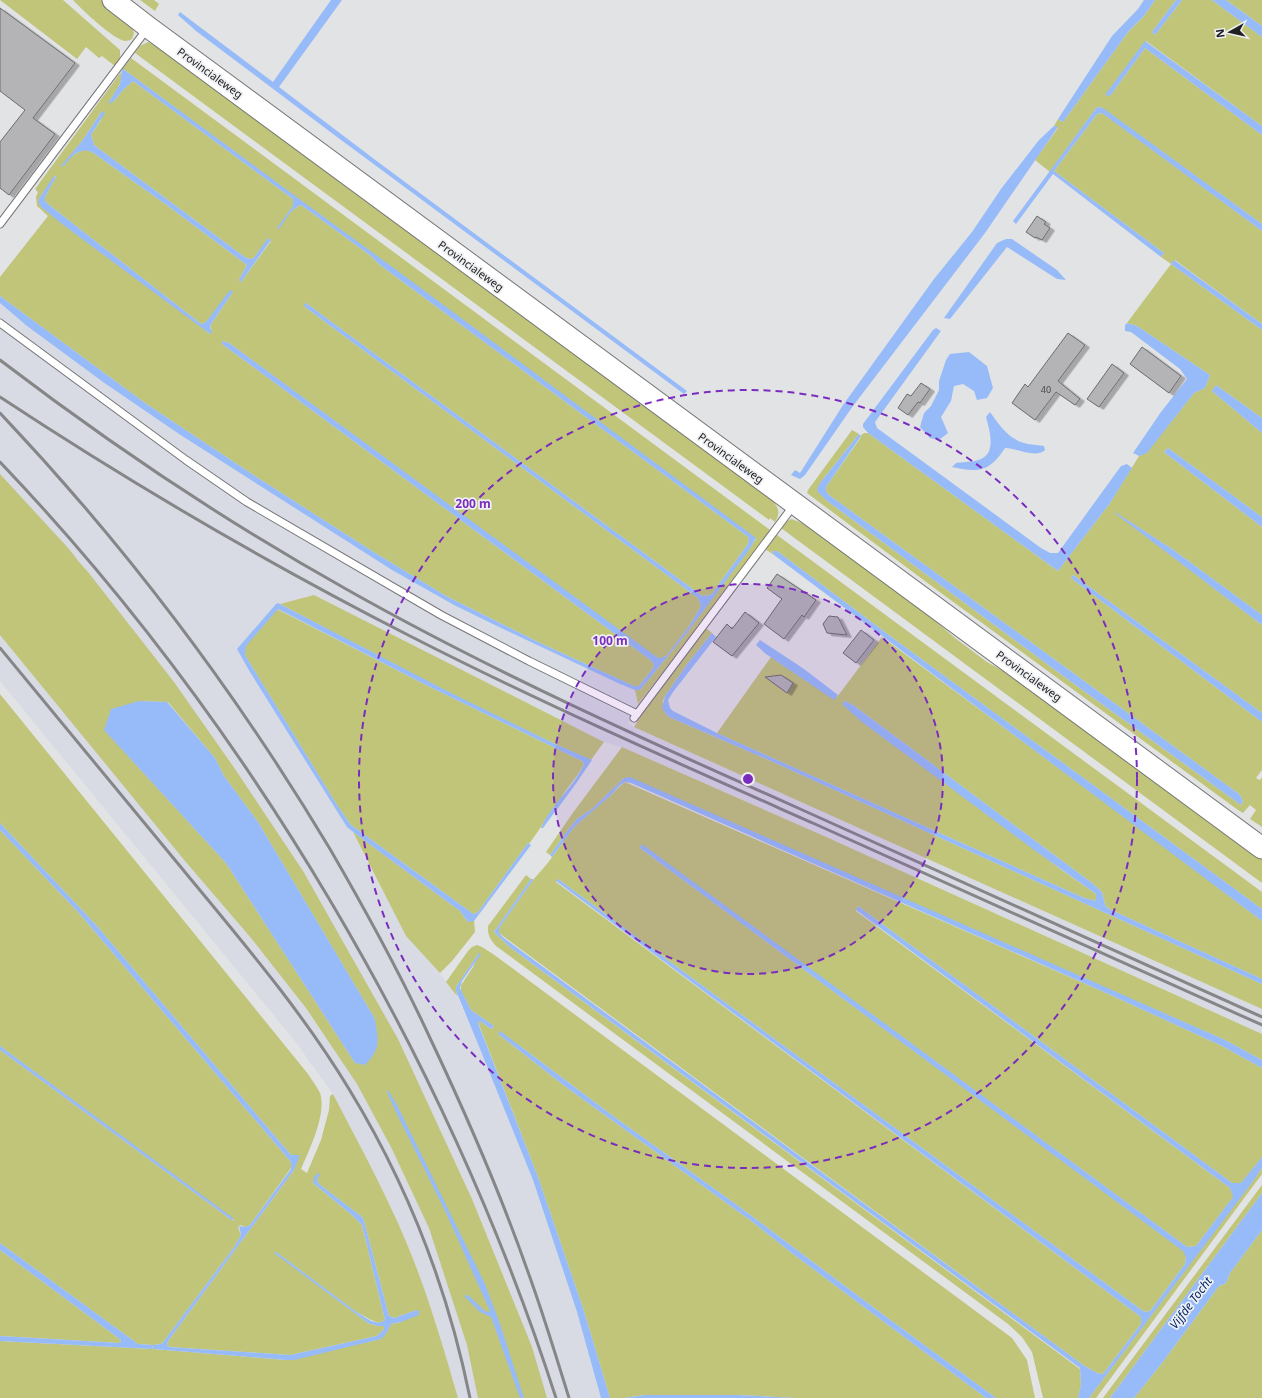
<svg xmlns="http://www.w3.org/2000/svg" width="1262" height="1398" font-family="'Noto Sans',sans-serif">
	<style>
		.built { fill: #d8dae4 }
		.green { fill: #c1c57a; fill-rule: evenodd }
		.water { fill: #97bbf8 }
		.building { fill: #b4b4b7; stroke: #6b6c6e; filter: url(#shadow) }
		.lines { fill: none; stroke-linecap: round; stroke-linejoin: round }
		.lane-casing { stroke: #767678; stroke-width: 9 }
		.secondary-casing { stroke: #767678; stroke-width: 23 }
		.lane { stroke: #fff; stroke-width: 7 }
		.secondary { stroke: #fff; stroke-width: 21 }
		.rail { stroke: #868688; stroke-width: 3 }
		.ring { fill: none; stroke: #7b2cbf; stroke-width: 2; stroke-dasharray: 7 5 }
		.labels { text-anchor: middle; stroke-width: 3.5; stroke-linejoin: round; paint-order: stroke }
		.number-label { font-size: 9px; fill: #454546 }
		.street-label { font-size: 11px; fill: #202021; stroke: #eff0f3 }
		.water-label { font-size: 12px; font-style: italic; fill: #022666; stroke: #eff0f3 }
		.centre { fill: #7b2cbf; stroke: #eff0f3; stroke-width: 2 }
		.ring-label { font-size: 12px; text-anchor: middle; font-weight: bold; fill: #7b2cbf; stroke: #eff0f3; stroke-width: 3.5; stroke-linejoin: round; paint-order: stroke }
	</style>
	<defs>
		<filter id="shadow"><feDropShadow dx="4.5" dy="2.5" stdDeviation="0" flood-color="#0004"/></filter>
	</defs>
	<rect width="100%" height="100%" fill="#e2e3e5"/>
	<!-- built -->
	<path class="built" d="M0,303L27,326L103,382L179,434L392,570L454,605L499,627L620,684L635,690L638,704L628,724L1262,1009V1034L824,836L622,747L604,742L314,595L277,605L350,827L406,936L435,967L457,996L478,1044L533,1180L577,1312L601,1398H458L435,1320L415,1264L391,1207L333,1094L295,1041L0,681Z"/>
	<!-- green -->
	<g class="green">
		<path d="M0,0H63L120,50V59L115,66L102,56L99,58L86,47L77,59Z"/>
		<path d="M73,0H102L131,24L134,33L132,39C130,40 127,41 125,41C114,40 81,9 73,0Z"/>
		<path d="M140,0H154L159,4L155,11Z"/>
		<path d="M1155,0H1176L1152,32L1155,35L1182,0H1212L1262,37V126L1146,41L1110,96L1145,48L1262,135V224L1102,108L1097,107L1050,172L1035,160L1058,128L1054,126L1058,119L1063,122L1128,32L1144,16Z"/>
		<path d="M1226,0H1262V26Z"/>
		<path d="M148,42L166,51L767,494C775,504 783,509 775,522L770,518L769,520L135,53L140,46Z"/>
		<path d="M131,58L770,530L740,574L638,704L635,690H640L686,634L756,539L126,71L122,69Z"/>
		<path d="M121,72C123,84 115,92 109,102L114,101L123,90L133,81L293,199V206L278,228H279C285,220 291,208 301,205L308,210L371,256L380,265L747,536L749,539L748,544L711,595L702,596L306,303L305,307L698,598L701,606L690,625L667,655L664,657L658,659L229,343L222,341V344L649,659L653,663L654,667L639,686H634L540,643L446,596L372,551L255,476L145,403L0,296V277L48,216L37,206L36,197L38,192L35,189ZM102,111L101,120L91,135L94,145L246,258L253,259L268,239L271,241L241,282L239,280L247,265L168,206L92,152C91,152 87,150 86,150C79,149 66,161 62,166L82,141ZM55,176L56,177L45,197V201L48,204L201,324L206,322L233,292L211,324L210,334L38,200Z"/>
		<path d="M1103,113L1262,231V324L1175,260L1171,264L1262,330V418L1216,385L1212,391L1262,433V517L1168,448L1164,452L1262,527V615L1172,549L1116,513L1262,625V713L1073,575L1071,578L1262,722V770L1256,778L1260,780L1262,777V827L1250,819L1256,810L1250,805L1243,813L1238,810L941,593L807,493L808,490L852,430L859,434L820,483L826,500L1066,678L1241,805C1244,801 1242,798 1239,794L829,495L826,491V487L861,437L860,436L864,433H868L1058,571L1110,503L1139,456L1147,452L1194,393L1205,388L1210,375L1137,326L1127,323L1171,264L1161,257L1164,253L1054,171L1097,114Z"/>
		<path d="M0,474L69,549L79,562L88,572L174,682L235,769L303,871L398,1039L472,1199L532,1347L547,1398H478L467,1345L429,1228L391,1147L357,1084L306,1008L251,938L185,861L0,635ZM139,701L168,702L215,758L224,776L258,822L375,1019L365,1064L355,1063L226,863L128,756L130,705Z"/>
		<path d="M791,519L811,526L918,606L955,638L987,662L1018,679L1262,858V883L781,528L786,522Z"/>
		<path d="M775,534L777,535L1262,892V909L886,633L857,611L777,551H774L772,552L774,555L765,549Z"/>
		<path d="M314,595L604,742L591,760C485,714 383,658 280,604Z"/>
		<path d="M277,609L426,685L582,761L584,764C579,775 570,784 563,795C551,811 541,828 529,844L528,843L478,912L474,914L472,913L351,825L337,805L245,655V646Z"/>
		<path d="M705,627L712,633L688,663L665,696L663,701L664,711L669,717L771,761L1262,984V1009L634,727L653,697Z"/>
		<path d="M882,637L1173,853L1262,921V979L1109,909L1105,905L1102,892L1092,883L853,705L845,701L844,702L1059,868L1096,894V901L1084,898L717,733L771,657L837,697Z"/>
		<path d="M0,694L308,1074C312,1080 317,1087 320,1093C327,1114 309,1150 301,1169L307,1173L321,1140L329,1110L330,1096L333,1094C362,1150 393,1206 415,1264C432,1308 445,1353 458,1398H0V1341L152,1349L153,1345L138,1344L0,1243V1050L233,1221L234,1220L0,1046V830L78,912L291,1162V1168L250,1225L245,1227L240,1225L238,1227L241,1235L235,1246L164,1341L161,1344L154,1345L153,1349L286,1360L381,1339L391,1324L401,1322L417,1310L394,1318L389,1316L364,1221L362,1217L319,1184L317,1180L313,1183L352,1215L362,1225L385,1320L379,1323L371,1320L355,1311L276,1252L275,1253L368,1323L377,1326H384V1329L377,1336L290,1355L169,1347L167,1345L168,1341L294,1170L295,1155H291L285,1148L97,926L0,823Z"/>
		<path d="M622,747L824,836L1262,1034V1060L1225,1040L624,778L592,809L577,819L568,830L550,855L546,852L572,814Z"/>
		<path d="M625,782L1104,992L1222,1046L1262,1068V1157L1241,1184L1232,1183L858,906L856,911L1230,1188L1234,1196L1196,1246L1187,1247L642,845L640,848L1184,1251L1186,1257L1185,1264L1151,1310L1148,1312L1143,1311L558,879L556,882L1141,1317V1324L1103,1374L1097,1373L1083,1365L499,933V928L533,880L547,864L574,827L611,795L621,785Z"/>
		<path d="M353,832L460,911L468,922L474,920L475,932L452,961L440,973L406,936Z"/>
		<path d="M526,875L531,879L496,929L494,931L496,934L511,948L1080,1369L1081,1385L1078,1398H1043L1032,1352L1022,1337L1008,1324L496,946C491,940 487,935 488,926Z"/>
		<path d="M477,945L482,947L493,954L1012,1338L1027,1360L1035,1398H996L885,1316L741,1208L613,1116L520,1046L498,1034L566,1087L750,1220L793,1254L986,1398H795L738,1395H645L624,1398H610L584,1311L538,1177L478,1022L480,1021L491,1029L494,1026L471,1010L461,991V985L473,967L479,953L456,987L457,996L446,982L468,951L472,947Z"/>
		<path d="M1262,1168V1174L1096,1398H1089Z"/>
		<path d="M1262,1185V1193L1110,1398H1103Z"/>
		<path d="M1262,1230V1398H1134L1162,1363L1219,1286L1226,1283L1230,1273Z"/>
		<path d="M0,1250L121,1340L120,1343L0,1336Z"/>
	</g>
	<!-- water -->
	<g class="water">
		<path d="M331,0H342L279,87L378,162L687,391L684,394L329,131L196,31L178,15L180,12L273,82Z"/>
		<path d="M1144,0H1155L1144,16L1128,32L1063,122L1058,119L1112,36L1138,9Z"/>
		<path d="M1176,0H1182L1155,35L1152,32Z"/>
		<path d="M1212,0H1226L1262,26V37Z"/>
		<path d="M1145,41L1262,126V135L1145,48L1110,96L1105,95Z"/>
		<path d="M122,69L126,71L302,201L406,277L756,538L749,550L686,634L640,690H635L620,684L499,627L454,605L392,570L179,434L103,382L27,326L0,303V296L145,403L255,476L372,551L446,596L540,643L634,686H639L654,667L653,663L649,659L222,344V341L229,343L658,658L664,657L667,655L690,625L701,606L698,598L305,307L304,304L306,303L702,596L711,595L748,544L749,539L747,536L380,265L371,256L308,210L301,205C291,208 285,221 279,229L277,228L293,206V199L133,81L123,90L114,101L109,104V102L120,84Z"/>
		<path d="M1097,107L1103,108L1262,224V231L1102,113L1097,114L1054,171L1164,253L1161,257L1053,174L1016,224L1013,221Z"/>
		<path d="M102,111L105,113L91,135L94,145L246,258L253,259L268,238L271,240L241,282L239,280L247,265L168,206L92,152C79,146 70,158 63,167L61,166L82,141Z"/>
		<path d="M1054,126L1058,127L985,233L853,406L805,475L800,479L791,475L795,470L800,473L843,405L934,279L972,232L1001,189L1039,140Z"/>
		<path d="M54,176L56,177L45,197V201L48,204L201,324L206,322L230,290L233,292L211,324L210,328L212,332L210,334L62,224L40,206L38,200Z"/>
		<path d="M1006,239H1012L1057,270L1066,280L1057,279L1007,247L950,319L944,318L997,243Z"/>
		<path d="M1174,260L1262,324V330L1171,264Z"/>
		<path d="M1127,323L1137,326L1210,375L1205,388L1194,393L1147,453L1139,456L1133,453L1161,412L1187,379L1180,369L1131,332L1125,331V325Z"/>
		<path d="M936,328L941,331L875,422L877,428L1041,548L1050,553H1058L1121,466L1127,464L1132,468L1110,503L1058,571L868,433L863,427V424L933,330Z"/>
		<path d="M969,352L987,366L993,388L987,398L977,400L974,391L963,384L954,386L951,401L941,417L948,433L939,440L930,438L920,427L924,413L931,406L939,390V381L946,360L950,354Z"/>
		<path d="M1216,385L1262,418V433L1212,391Z"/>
		<path d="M990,412C1000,426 1010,441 1028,444C1033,445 1039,445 1044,446L1045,450C1035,459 1017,448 1005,448C989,472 979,473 952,467L956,463C962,462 969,462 975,461C998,457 990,432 986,417Z"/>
		<path d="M859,434L861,436L826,487V491L829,495L1239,794C1242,798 1244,801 1241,805L1066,678L826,500L818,492L817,489L820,483Z"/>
		<path d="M1168,448L1262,517V527L1164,452Z"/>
		<path d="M1115,512L1172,549L1262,615V625L1116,514Z"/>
		<path d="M774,551H777L857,611L886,633L1262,909V921L774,555L772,552Z"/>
		<path d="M1073,575L1262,713V722L1071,578Z"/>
		<path d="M278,603L449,692L555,744L592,760L575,785L543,828H541C551,805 574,787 584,764L582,761L426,685L278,609L246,646L245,655L337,805L351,825L472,913L474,914L478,912L528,843L531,845L474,921L468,922L460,911L357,835L347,827L250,672L237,649L276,604Z"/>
		<path d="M712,633L716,637L673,692L668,700L670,708L673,711L717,733L1084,898L1096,901V894L1037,852L862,722L842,704L845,701L853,705L1092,883L1102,892L1105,905L1109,909L1262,979V984L771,761L669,717L666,714L662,708L665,696L688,663Z"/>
		<path d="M760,640L804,669L838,695L834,700L766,654L756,645Z"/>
		<path d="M139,701L167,702L215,758L224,776L258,822L375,1019C378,1040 382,1048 365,1065L355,1063L226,863L104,730L111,709Z"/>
		<path d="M630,777L1225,1040L1262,1060V1068L1222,1046L1104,992L631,783L625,782L620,785L611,795L574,827L552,857L550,855L568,830L577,819L592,809L624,778Z"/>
		<path d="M0,823L97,926L285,1148L291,1155H300L294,1170L168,1341L167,1345L169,1347L290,1355L377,1336L384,1329V1326H377L368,1323L274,1253L276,1252L355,1311L371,1321L379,1323L385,1320L362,1225L352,1215L313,1183L314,1177L318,1173L320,1174L317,1180L319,1184L362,1217L364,1221L389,1316L394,1318L417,1310L419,1311V1315L401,1322L391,1324L386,1334L381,1339L294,1360H286L153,1349V1345L161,1344L164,1341L235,1246L241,1235L239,1226L245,1227L250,1225L291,1169V1162L78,912L0,830Z"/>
		<path d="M642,844L1187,1247L1196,1246L1233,1197L1230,1188L856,910L858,906L1232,1183H1241L1262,1157V1168L1251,1184L1089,1398H1078L1081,1385L1080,1368L511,948L496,934L494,931L496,929L531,879H533V880L499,928V933L504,938L1083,1365L1097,1373L1103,1374L1141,1324V1317L556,881L558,879L1143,1311L1148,1312L1151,1310L1185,1264L1186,1257L1183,1251L640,848Z"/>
		<path d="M479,953L481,954L462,981L460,988L471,1010L494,1026L491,1029L480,1021L478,1023L538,1177L584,1311L610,1398H601L577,1312L533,1180L478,1044L456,991V987Z"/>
		<path d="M500,1031L613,1116L741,1208L885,1316L996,1398H986L793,1254L750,1220L566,1087L498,1034Z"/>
		<path d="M0,1046L233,1218V1221L0,1050Z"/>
		<path d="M388,1090L397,1105L485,1284L500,1324L524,1398H520L491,1317L480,1312L464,1296L466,1295L469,1296L485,1311L489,1312L490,1311L447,1215L394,1108L387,1092Z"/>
		<path d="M1262,1193V1230L1230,1273L1226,1283L1219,1286L1162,1363L1134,1398H1110Z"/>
		<path d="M0,1243L138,1344L153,1345L152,1349L0,1341V1336L120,1343L121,1340L0,1250Z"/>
		<path d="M645,1395H738L795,1398H624Z"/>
	</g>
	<!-- building -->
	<g class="building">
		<path d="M0,8L75,63L33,118L55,134L9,195L0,188V142L25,110L0,91Z"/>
		<path d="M1037,216L1046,222L1044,224L1050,228L1042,240L1036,237L1035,238L1026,232Z"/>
		<path d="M1068,333L1085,345L1058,381L1080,399L1075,405L1056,392L1035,420L1012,403L1025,384L1028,387Z"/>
		<path d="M1142,347L1181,376L1169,393L1130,364Z"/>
		<path d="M1112,364L1124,373L1099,407L1087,399Z"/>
		<path d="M921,383L930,389L920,403L918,402L908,415L898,408L907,394L911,396Z"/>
		<path d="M777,574L816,600L804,617L802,615L784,639L764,624L781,600L782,599L767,588Z"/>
		<path d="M745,612L759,623L732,656L713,642L727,624L732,629Z"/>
		<path d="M829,616L838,617L847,635L827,633L823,624Z"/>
		<path d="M861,630L874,640L856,663L843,653Z"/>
		<path d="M781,675L793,683L787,693L765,677Z"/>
	</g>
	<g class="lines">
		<!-- lane casing -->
		<g class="lane-casing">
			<g id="lane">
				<path d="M0,224L147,29"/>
				<path d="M0,323L186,460L247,502L441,615L529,661L637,714"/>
				<path d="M634,718L794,505"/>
			</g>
		</g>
		<!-- secondary casing -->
		<g class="secondary-casing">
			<path id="secondary" d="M113,0L148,27L1262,848"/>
		</g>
		<!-- lane -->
		<use href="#lane" class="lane"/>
		<!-- secondary -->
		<use href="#secondary" class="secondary"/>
		<!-- rail -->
		<g class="rail">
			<path d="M0,360C110,444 226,522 346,589C493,672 645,740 798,808C952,878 1107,947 1262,1017"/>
			<path d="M0,397C132,484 269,564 410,636C543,704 680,764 815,824C964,891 1113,958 1262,1025"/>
			<path d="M0,413C126,546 236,692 330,849C366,911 400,973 430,1038C466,1114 500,1192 528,1272C543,1313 556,1356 569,1398"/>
			<path d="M0,462C247,721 446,1057 556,1398"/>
			<path d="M0,648C63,725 126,801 189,877C246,946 303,1013 349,1089C407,1184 448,1289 470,1398"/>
		</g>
	</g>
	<!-- distance rings -->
	<circle cx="748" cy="779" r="195" fill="#7b2cbf" fill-opacity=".12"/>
	<g class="ring">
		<circle cx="748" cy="779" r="195"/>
		<circle cx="748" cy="779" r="389"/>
	</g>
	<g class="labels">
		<!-- number labels -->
		<g class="number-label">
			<text x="1046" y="393">40</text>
		</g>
		<!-- street labels -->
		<g class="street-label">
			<text transform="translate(210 73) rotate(36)" y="4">Provincialeweg</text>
			<text transform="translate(471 266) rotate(36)" y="4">Provincialeweg</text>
			<text transform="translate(731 458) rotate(36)" y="4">Provincialeweg</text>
			<text transform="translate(1029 676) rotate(36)" y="4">Provincialeweg</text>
		</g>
		<!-- water labels -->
		<g class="water-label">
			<text transform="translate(1191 1303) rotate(-53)" y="4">Vijfde Tocht</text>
		</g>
	</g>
	<circle cx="748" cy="779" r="6" class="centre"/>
	<g class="ring-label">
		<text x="473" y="508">200 m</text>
		<text x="610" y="645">100 m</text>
	</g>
	<!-- north arrow -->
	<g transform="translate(1230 32) rotate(262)" stroke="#eff0f3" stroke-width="3" paint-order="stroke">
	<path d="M0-3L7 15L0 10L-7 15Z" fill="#202021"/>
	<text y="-6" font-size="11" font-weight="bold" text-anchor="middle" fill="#202021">N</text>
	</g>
</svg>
